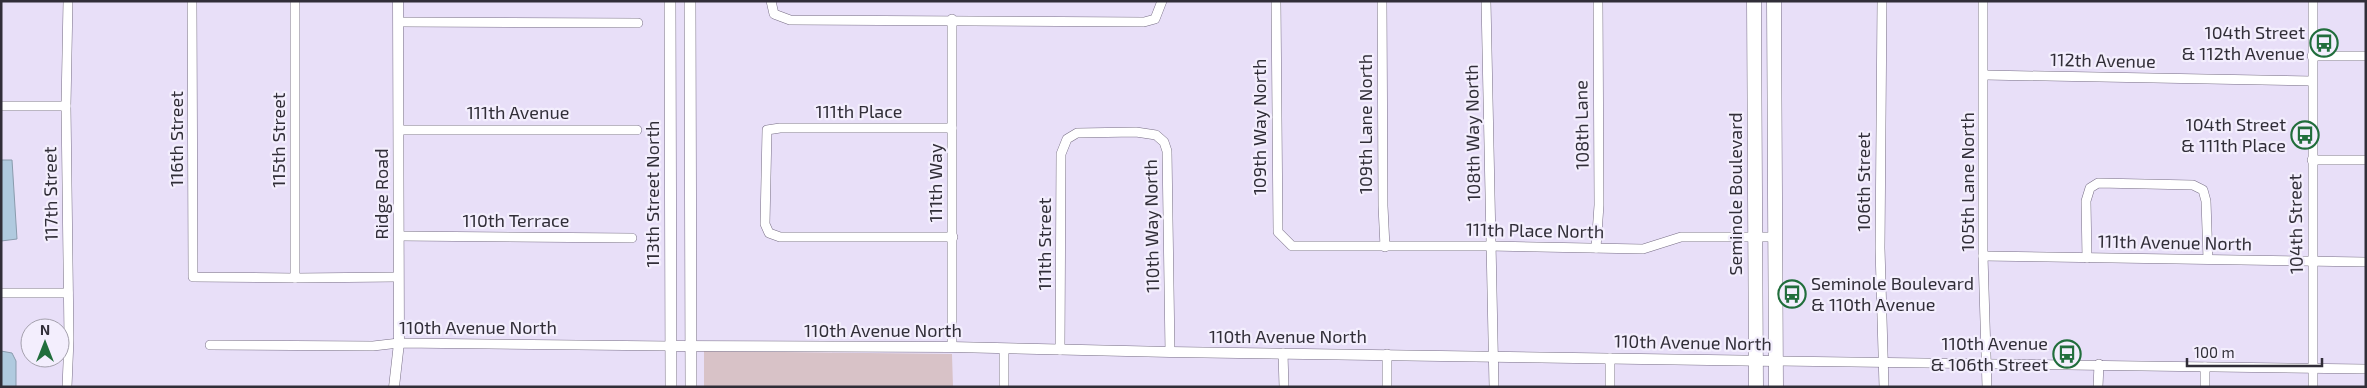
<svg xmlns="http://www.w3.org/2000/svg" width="2367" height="388" font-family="'Exo 2',sans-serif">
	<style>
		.green { fill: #d8c2c7 }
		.water { fill: #b0cadf; stroke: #8a9bad }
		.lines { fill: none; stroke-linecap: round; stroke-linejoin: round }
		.minor-casing { stroke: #776e85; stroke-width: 10 }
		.tertiary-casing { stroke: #776e85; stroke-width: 11 }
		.secondary-casing { stroke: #776e85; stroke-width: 12 }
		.primary-casing { stroke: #776e85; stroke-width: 15 }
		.minor { stroke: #fff; stroke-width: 9 }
		.tertiary { stroke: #fff; stroke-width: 10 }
		.secondary { stroke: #fff; stroke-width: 11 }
		.primary { stroke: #fff; stroke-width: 14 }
		.labels { text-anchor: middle; stroke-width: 4.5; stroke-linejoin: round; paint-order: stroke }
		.poi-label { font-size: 18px; fill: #312e38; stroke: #f3eefd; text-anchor: end }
		.street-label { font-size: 18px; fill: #312e38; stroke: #f3eefd }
	</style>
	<rect width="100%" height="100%" fill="#e8dff8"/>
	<!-- green -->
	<path class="green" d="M704,351L952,354L953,387H704Z"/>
	<!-- water -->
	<g class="water">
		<path d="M1,160H12L17,239L1,241Z"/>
		<path d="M1,351L12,353L16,361V387H1Z"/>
	</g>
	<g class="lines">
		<!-- minor casing -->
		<g class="minor-casing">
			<g id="minor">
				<path d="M192,1L193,277L295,278L398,277"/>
				<path d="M295,1V278"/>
				<path d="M771,1L774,14L790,20L1144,22L1155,19L1162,1"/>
				<path d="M1276,1L1278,232L1292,246H1490L1643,249L1681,237H1775"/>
				<path d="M1382,1L1383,206L1385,247"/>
				<path d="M1486,1L1494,387"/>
				<path d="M1882,1L1880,248L1884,387"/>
				<path d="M1983,1V256L1987,387"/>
				<path d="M2313,1V387"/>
				<path d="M399,22L638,23"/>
				<path d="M2312,56H2366"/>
				<path d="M1985,75L2312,81"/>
				<path d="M1,106H66"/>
				<path d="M952,128H780L767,130L765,224L769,233L780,237H953"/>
				<path d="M399,130H637"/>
				<path d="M2312,160H2366"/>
				<path d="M399,236L632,238"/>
				<path d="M1596,248L1599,205L1598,1"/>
				<path d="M1983,256L2366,262"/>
				<path d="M2087,258L2086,201L2090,188L2098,183L2193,185L2203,190L2206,201L2208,259"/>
				<path d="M1,293H68"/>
				<path d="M210,345L373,346L399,343L671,346"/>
				<path d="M952,347V19"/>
				<path d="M1060,350L1061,154L1067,139L1077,133L1136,132L1156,135L1164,142L1167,151L1170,352"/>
				<path d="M1283,353L1284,387"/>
				<path d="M1387,354V387"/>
				<path d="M1610,358V387"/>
				<path d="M1775,361L2366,369"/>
				<path d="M2205,367V387"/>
				<path d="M67,387L69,339L66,106L68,1"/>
				<path d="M1004,387V349"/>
				<path d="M2098,387L2099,364"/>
			</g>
		</g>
		<!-- tertiary casing -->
		<g class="tertiary-casing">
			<g id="tertiary">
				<path d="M671,346L952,347L1170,352L1775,361"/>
				<path d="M394,387L399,343L398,1"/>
			</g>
		</g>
		<!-- secondary casing -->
		<g class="secondary-casing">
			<g id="secondary">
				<path d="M670,1L671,387"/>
				<path d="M690,1L691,387"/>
			</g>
		</g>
		<!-- primary casing -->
		<g class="primary-casing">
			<g id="primary">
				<path d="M1754,1L1756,387"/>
				<path d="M1774,1L1776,387"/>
			</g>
		</g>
		<!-- minor -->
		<use href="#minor" class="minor"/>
		<!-- tertiary -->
		<use href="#tertiary" class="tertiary"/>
		<!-- secondary -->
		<use href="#secondary" class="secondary"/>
		<!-- primary -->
		<use href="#primary" class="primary"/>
	</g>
	<!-- icons -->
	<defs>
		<g id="bus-ring" transform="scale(1.4375)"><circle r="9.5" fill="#f3eefd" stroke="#216e3c" stroke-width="1.5"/><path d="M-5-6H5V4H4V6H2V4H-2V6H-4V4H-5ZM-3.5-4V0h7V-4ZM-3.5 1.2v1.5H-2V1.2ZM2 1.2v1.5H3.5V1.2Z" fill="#216e3c"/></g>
	</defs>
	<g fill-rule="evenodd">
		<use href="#bus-ring" x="2324" y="43"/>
		<use href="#bus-ring" x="2305" y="135"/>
		<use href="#bus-ring" x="1792" y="294"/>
		<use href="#bus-ring" x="2067" y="354"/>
	</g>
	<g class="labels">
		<!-- poi labels -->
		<g class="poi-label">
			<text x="2305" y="39">104th Street<tspan x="2305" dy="21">&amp; 112th Avenue</tspan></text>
			<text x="2286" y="131">104th Street<tspan x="2286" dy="21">&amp; 111th Place</tspan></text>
			<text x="1811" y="290" text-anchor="start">Seminole Boulevard<tspan x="1811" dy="21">&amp; 110th Avenue</tspan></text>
			<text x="2048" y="350">110th Avenue<tspan x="2048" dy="21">&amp; 106th Street</tspan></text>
		</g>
		<!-- street labels -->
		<g class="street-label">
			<text transform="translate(2103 61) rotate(1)" y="6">112th Avenue</text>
			<text x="859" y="118">111th Place</text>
			<text x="518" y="119">111th Avenue</text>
			<text transform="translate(1366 124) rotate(-90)" y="6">109th Lane North</text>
			<text transform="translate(1582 125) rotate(-91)" y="6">108th Lane</text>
			<text transform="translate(1260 127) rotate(-90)" y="6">109th Way North</text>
			<text transform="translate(1473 133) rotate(-91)" y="6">108th Way North</text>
			<text transform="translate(177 139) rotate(-90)" y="6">116th Street</text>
			<text transform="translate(279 140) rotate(-90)" y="6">115th Street</text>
			<text transform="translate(1864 182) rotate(-90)" y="6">106th Street</text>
			<text transform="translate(1968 182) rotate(-90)" y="6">105th Lane North</text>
			<text transform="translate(936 183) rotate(-90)" y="6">111th Way</text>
			<text transform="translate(51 194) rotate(-91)" y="6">117th Street</text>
			<text transform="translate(382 194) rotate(-90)" y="6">Ridge Road</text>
			<text transform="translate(653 194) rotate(-90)" y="6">113th Street North</text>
			<text transform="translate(1736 194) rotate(-90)" y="6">Seminole Boulevard</text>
			<text x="516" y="227">110th Terrace</text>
			<text transform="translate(2296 224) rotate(-91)" y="6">104th Street</text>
			<text transform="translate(1152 226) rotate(-91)" y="6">110th Way North</text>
			<text transform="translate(1535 231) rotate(1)" y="6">111th Place North</text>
			<text transform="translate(2175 243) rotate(1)" y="6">111th Avenue North</text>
			<text transform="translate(1045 244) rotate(-90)" y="6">111th Street</text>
			<text x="478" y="334">110th Avenue North</text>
			<text x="883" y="337">110th Avenue North</text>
			<text x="1288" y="343">110th Avenue North</text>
			<text transform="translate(1693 343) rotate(1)" y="6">110th Avenue North</text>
		</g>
	</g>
	<!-- border -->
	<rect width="2367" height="388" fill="none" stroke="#312e38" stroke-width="5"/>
	<!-- north arrow -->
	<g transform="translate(45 343)"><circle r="24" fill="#f3eefd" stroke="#a5a1ae"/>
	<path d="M0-4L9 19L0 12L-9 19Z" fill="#216e3c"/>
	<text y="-8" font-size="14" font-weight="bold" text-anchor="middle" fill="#312e38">N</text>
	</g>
	<!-- scale -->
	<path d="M2187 358v8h135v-8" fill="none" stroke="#312e38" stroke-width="2.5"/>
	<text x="2194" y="358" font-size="15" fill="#312e38" stroke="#f3eefd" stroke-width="4" paint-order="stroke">100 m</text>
</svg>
